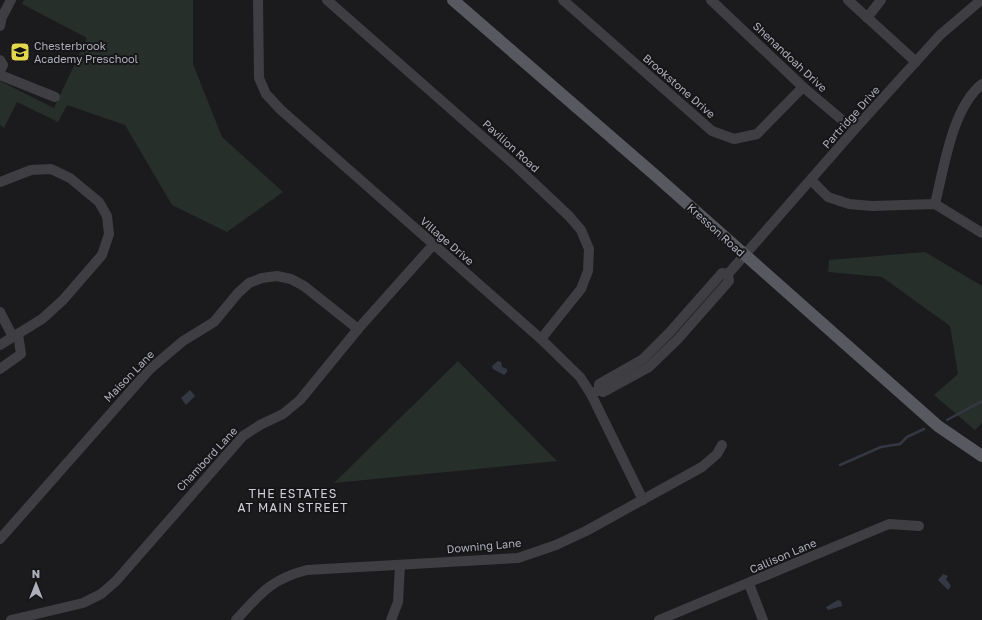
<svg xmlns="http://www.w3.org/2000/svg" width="982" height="620" font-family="'Golos Text',sans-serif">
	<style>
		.green { fill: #272f2a }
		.water { fill: #333842 }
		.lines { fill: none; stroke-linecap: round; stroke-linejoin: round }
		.stream { stroke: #333842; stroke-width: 2.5 }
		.minor { stroke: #3e3e43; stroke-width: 10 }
		.major { stroke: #585860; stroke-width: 12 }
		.labels { text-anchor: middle; stroke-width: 4; stroke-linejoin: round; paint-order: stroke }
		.poi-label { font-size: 11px; fill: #aeafbb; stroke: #161618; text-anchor: start }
		.street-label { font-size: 11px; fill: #aeafbb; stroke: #161618 }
		.neighbourhood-label { font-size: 12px; letter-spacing: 1px; fill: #cfcfd7; stroke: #161618 }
	</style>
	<rect width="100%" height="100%" fill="#1b1b1d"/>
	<!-- green -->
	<g class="green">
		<path d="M24,0H193V64L222,137L283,192L227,232L172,205L125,125L67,105L58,122L17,102L4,128L0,125V81L54,108L87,38L22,4Z"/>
		<path d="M925,252L982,286V423L975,430L934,395L958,374L950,326L882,277L828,272L829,260Z"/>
		<path d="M458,361L557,461L334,483Z"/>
	</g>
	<!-- water -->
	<g class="water">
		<path d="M498,361L501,362L502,367L507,369V372L504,375L493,369L492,366Z"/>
		<path d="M190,390L195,396L186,405L181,398Z"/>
		<path d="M943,574L948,576L946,579L951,586L948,590L938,580Z"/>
		<path d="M838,600L841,601L842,606L828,610L826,607Z"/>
	</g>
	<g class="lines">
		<!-- stream -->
		<g class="stream">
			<path d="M947,420L982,401"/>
			<path d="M840,465L881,447L900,444L907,437L924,429"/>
		</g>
		<!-- minor -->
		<g class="minor">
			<path d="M258,0L259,78L266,94L281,110L541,339L580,377L591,394L643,500"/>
			<path d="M327,0L518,168L569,216L581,230L589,249L588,271L581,289L541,339"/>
			<path d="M563,0L712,131L734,139L757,134L803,87"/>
			<path d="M711,0L803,87L854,130"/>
			<path d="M848,0L916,62"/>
			<path d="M867,18L881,0"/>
			<path d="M0,26L2,17L11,0"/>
			<path d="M0,60L3,65L0,71"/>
			<path d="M0,75L55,97"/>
			<path d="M811,180L828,197L849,204L872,206L935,204L982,233"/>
			<path d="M0,182L31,170L51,169L70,178L99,202L107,216L109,234L102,255L63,300L42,319L0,345"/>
			<path d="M935,204C944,168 952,108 982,84"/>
			<path d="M0,312L13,337"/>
			<path d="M0,369L21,354L18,334"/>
			<path d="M599,390V384L643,359L670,332L722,273L728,274"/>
			<path d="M591,394L599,390L603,392L649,367L677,340L729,281L728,274L854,130L940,35L981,0"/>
			<path d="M0,539L150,369L183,341L214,322L238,293L249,283L262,278L277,276L291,279L304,286L358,329"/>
			<path d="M749,584L763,620"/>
			<path d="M11,620L83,603L101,594L116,581L243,436L260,425L283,414L300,400L358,329L433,245"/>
			<path d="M236,620C260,594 271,579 307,570L518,558L556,545L586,531L702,467L717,454L722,445"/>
			<path d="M391,620L398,602L400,565"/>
			<path d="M659,620L889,524L919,526"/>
		</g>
		<!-- major -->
		<path class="major" d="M453,0L656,176L938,426L982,456"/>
	</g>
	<!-- icons -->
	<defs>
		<g id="school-square" transform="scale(1)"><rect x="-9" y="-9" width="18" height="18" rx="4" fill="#e4d74b" stroke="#161618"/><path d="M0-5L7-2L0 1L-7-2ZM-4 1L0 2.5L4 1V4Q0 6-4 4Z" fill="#111"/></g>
	</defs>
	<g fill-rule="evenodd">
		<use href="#school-square" x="20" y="52"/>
	</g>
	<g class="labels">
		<!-- poi labels -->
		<g class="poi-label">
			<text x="34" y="50">Chesterbrook<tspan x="34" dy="13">Academy Preschool</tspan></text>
		</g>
		<!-- street labels -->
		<g class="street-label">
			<text transform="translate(790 57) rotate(43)" y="4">Shenandoah Drive</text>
			<text transform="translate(679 86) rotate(41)" y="4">Brookstone Drive</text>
			<text transform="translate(851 117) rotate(-48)" y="4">Partridge Drive</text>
			<text transform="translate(511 146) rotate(42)" y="4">Pavilion Road</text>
			<text transform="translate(716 230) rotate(42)" y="4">Kresson Road</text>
			<text transform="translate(447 241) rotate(41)" y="4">Village Drive</text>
			<text transform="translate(129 376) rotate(-46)" y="4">Maison Lane</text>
			<text transform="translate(207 459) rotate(-47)" y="4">Chambord Lane</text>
			<text transform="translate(484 546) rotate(-5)" y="4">Downing Lane</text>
			<text transform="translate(783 556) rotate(-23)" y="4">Callison Lane</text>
		</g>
		<!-- neighbourhood labels -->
		<g class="neighbourhood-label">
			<text x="293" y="498">THE ESTATES<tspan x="293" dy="14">AT MAIN STREET</tspan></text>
		</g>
	</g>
	<!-- north arrow -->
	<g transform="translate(36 584)" stroke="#161618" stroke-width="3" paint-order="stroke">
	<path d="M0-3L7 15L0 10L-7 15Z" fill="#aeafbb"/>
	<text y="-6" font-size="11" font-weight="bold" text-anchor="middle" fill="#aeafbb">N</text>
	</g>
</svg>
